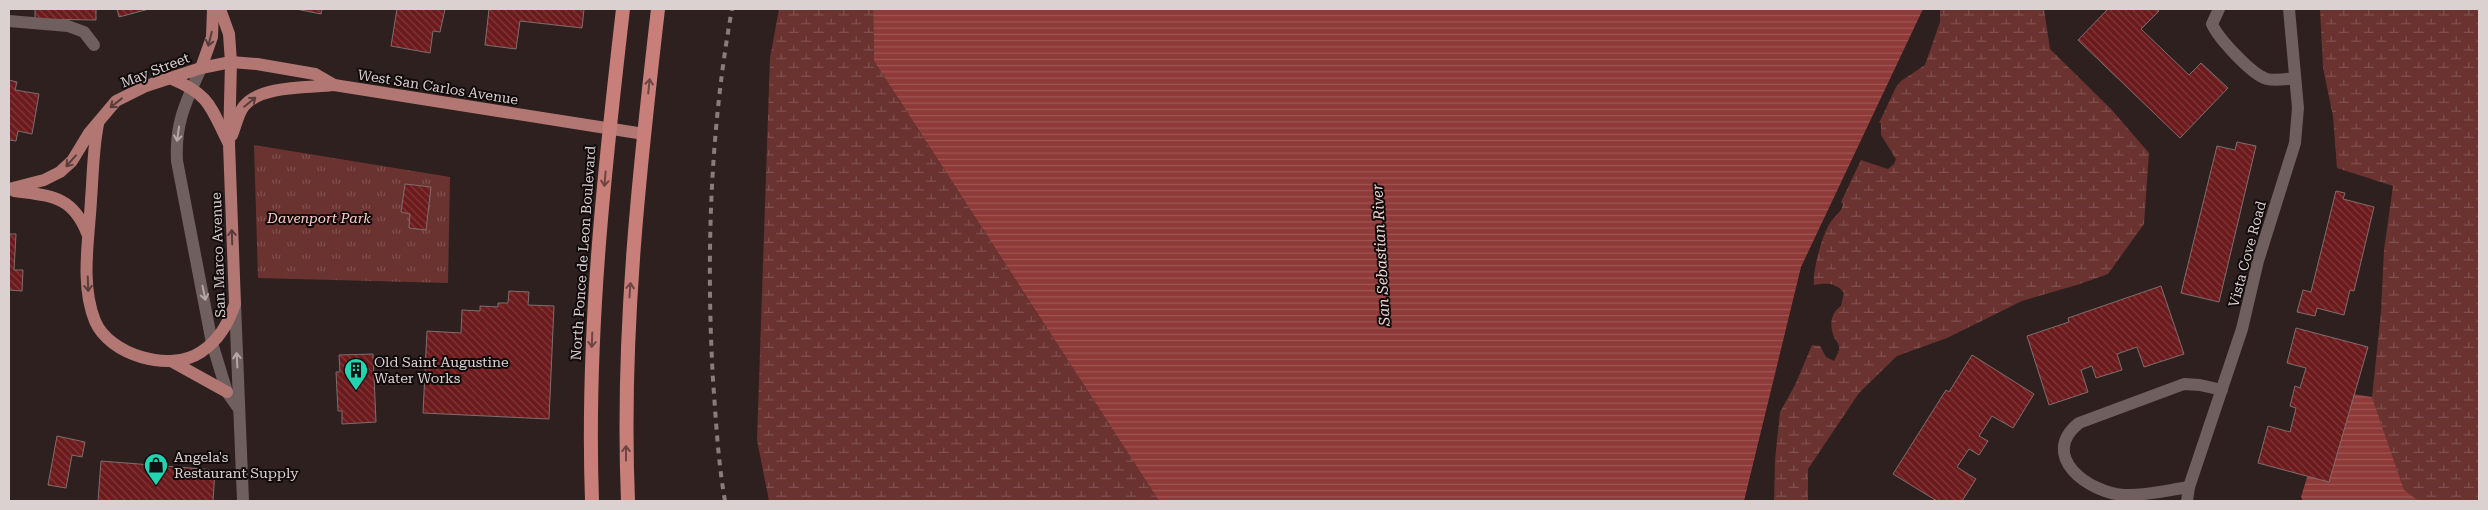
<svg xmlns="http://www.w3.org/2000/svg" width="2488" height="510" font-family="'Roboto Serif',serif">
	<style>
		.wetland { fill: url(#wetland-marsh) }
		.park { fill: url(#park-tufts) }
		.water { fill: url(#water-rules) }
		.building { fill: url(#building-back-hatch); stroke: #7e6e6d }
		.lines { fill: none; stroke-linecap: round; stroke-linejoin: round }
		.minor { stroke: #6f5f5e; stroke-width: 12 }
		.secondary { stroke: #6f5f5e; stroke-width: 12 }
		.primary { stroke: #b27773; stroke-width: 12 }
		.trunk { stroke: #c87f7a; stroke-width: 14 }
		.rail { stroke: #887d7c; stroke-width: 4; stroke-dasharray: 6 6; stroke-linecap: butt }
		.oneway { stroke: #593c3a }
		.oneway2 { stroke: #6c4542 }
		.oneway3 { stroke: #b5a9a8 }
		.labels { text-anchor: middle; stroke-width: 4; stroke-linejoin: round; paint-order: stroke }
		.street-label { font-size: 14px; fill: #dad1d0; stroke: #110b0b }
		.park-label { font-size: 14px; font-style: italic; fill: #feccc8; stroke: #110b0b }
		.poi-label { font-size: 14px; fill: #dad1d0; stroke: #110b0b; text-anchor: start }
		.water-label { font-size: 15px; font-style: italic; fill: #f0d6d4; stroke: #110b0b }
	</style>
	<defs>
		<pattern id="wetland-marsh" width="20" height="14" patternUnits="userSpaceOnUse" patternTransform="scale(1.25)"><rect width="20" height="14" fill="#6a3330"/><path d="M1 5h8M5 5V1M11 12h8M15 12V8" fill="none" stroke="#7f504d"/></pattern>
		<pattern id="park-tufts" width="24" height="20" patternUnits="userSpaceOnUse" patternTransform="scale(1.25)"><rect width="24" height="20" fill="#6a3330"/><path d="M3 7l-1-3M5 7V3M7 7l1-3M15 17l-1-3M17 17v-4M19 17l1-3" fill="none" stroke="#7f504d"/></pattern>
		<pattern id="water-rules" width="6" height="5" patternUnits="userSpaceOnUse" patternTransform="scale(1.25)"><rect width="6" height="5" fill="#8e3a38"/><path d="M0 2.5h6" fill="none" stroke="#9d5554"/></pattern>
		<pattern id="building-back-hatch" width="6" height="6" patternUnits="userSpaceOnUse" patternTransform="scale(1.25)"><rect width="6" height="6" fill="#6c1a1c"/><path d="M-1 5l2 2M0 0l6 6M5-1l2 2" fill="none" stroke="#803a3c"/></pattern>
	</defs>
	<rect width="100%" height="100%" fill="#2d201f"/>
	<!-- wetland -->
	<g class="wetland">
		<path d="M779,9H873L874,61L1159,501H769L757,440L770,58Z"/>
		<path d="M1940,9H2044L2050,49L2111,109L2149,153L2144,224L2108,274L2080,284L2022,301L1947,338L1897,356L1859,393L1808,469V501H1774L1775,460L1780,412L1795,385L1812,345L1820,346L1826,357L1834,361C1836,357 1840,350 1839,346C1839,344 1836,340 1835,339C1829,327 1830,313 1841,306L1844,293C1836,282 1826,283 1814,285C1812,272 1823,229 1833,219C1838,213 1841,212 1843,204L1841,202L1861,160L1888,169L1894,164L1896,159L1881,135V123H1879L1896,87L1901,81L1925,65L1940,22Z"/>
		<path d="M2320,9H2479V501H2419L2404,491L2372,397L2381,312L2384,250L2393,186L2337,168L2333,116L2323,68Z"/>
	</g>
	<!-- park -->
	<path class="park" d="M254,145L450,177L448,283L258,278Z"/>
	<!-- water -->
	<g class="water">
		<path d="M873,9H1923L1801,267L1744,501H1159L874,61Z"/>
		<path d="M2333,391L2372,397L2404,490L2419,501H2303L2301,497Z"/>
	</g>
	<!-- building -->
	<g class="building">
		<path d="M35,9H96V20L35,19Z"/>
		<path d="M117,9H149L119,17Z"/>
		<path d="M296,9H329H322L321,14Z"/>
		<path d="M397,9H445L440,32L433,31L430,53L391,46Z"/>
		<path d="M489,9H584L582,28L520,21L516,49L485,45Z"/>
		<path d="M2108,9H2156L2159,11L2141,29L2189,75L2201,63L2228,88L2180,138L2078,40Z"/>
		<path d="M9,80L17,82L15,90L39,94L32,134L18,131L16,141L9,140Z"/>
		<path d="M2237,142L2256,146L2219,302L2181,293L2217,146L2235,150Z"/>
		<path d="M405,184L431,187L426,230L409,228L410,214L401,212Z"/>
		<path d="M2336,191L2345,193L2343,199L2374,207L2354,291L2350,290L2344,315L2317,308L2315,316L2297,312L2303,290L2311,292Z"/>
		<path d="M9,234H16L14,270H23L22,291L9,290Z"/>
		<path d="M2161,286L2184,354L2144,367L2137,347L2117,354L2122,370L2096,378L2092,366L2081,370L2088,392L2049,405L2027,336L2069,322L2068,318Z"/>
		<path d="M509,291L529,292L528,305L554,306L549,419L423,413L427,331L461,333L462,310L480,311V306L498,307V303H508Z"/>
		<path d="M2296,328L2368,347L2329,482L2258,463L2268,426L2290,432L2296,408L2290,406L2295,386L2300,388L2306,368L2287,363Z"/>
		<path d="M373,354L376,422L342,424V411H338L336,372H340L339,355Z"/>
		<path d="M1972,355L2034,394L2013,428L1992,416L1979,436L1988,441L1979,455L1969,449L1957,467L1976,479L1962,501H1937L1893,474L1946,390L1949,392Z"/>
		<path d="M57,436L85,442L82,457L72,455L66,488L48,485Z"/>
		<path d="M101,461L215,470L213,501H98Z"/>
	</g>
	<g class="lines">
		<!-- minor -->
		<g class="minor">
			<path d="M2219,9L2212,24C2218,38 2252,75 2267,79C2276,81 2287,79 2295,78"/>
			<path d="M9,21L68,26L84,32L94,45"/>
			<path d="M2189,487C2168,490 2145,496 2124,495C2089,493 2038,456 2079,423L2184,384L2200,385L2222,390"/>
			<path d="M2187,501L2189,487L2242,329L2258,261L2295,143L2298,108L2289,9"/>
		</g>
		<!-- secondary -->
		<g class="secondary">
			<path d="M201,68C186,102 175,122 177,161L212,343L227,392L239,409"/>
			<path d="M235,304L243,501"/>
		</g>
		<!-- primary -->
		<g class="primary">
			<path d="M201,68L212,37L213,9"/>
			<path d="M172,79C210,95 210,106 228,142"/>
			<path d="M98,124C93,149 93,174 91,200C89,239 80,284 95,321C109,355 170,373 201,352C219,340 228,324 235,304L229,144L231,62L229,34L220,9"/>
			<path d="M232,135C236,126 238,113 244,106C261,85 309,88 334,85"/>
			<path d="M9,189L44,180L60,172L72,161L89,133L116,101L146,86L201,68L231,62L257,64L315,74L334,85L644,134"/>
			<path d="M14,191C50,196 72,195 87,233"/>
			<path d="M171,361L227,392"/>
		</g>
		<!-- trunk -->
		<g class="trunk">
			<path d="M592,501C586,336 604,173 623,9"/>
			<path d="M628,501C621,336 639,173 658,9"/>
		</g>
		<!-- rail -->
		<path class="rail" d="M725,501C718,461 716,421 713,380C706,257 710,130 732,9"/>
	</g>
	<!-- one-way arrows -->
	<defs><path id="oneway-shaft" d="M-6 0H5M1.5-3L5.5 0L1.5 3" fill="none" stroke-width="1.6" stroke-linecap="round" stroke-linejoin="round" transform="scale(1.25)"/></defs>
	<g class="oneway">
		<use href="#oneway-shaft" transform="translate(210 39) rotate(104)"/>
		<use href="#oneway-shaft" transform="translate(250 102) rotate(-39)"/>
		<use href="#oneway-shaft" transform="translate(116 103) rotate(142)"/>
		<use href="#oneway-shaft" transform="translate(71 161) rotate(131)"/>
		<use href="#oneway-shaft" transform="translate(232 237) rotate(-92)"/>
		<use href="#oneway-shaft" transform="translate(88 284) rotate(88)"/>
	</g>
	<g class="oneway2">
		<use href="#oneway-shaft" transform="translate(649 86) rotate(-84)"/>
		<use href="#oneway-shaft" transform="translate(605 179) rotate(95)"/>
		<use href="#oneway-shaft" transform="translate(630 290) rotate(-86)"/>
		<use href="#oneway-shaft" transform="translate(592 340) rotate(92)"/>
		<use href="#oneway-shaft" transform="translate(626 453) rotate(-90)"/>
	</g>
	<g class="oneway3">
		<use href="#oneway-shaft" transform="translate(178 134) rotate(98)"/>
		<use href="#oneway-shaft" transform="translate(204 293) rotate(78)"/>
		<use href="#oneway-shaft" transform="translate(237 360) rotate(-93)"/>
	</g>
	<!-- icons -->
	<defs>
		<g id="building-pin" transform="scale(1.25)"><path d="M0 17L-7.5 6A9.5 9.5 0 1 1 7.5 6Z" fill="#20d5b0" stroke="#110b0b"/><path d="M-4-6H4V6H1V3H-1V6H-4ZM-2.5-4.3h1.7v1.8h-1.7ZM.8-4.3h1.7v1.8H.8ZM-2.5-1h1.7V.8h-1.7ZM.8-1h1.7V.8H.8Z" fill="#111"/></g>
		<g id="shop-pin" transform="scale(1.25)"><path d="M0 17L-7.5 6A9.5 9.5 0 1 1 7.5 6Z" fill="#20d5b0" stroke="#110b0b"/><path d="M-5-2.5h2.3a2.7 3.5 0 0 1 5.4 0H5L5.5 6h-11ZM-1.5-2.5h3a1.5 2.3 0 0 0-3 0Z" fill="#111"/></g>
	</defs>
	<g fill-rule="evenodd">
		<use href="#building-pin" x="356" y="370"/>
		<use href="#shop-pin" x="156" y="465"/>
	</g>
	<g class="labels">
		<!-- street labels -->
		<g class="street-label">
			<text transform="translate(155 70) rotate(-21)" y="5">May Street</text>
			<text transform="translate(438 87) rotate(9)" y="5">West San Carlos Avenue</text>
			<text transform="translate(583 253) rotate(-86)" y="5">North Ponce de Leon Boulevard</text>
			<text transform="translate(2247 254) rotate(-75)" y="5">Vista Cove Road</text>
			<text transform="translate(218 255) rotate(-92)" y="5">San Marco Avenue</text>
		</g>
		<!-- park labels -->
		<g class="park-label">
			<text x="319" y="223">Davenport Park</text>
		</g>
		<!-- poi labels -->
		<g class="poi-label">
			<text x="374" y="367">Old Saint Augustine<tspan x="374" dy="16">Water Works</tspan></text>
			<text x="174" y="462">Angela's<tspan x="174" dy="16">Restaurant Supply</tspan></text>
		</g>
		<!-- water labels -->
		<g class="water-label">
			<text transform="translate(1381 255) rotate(-93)" y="5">San Sebastian River</text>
		</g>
	</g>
	<!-- border -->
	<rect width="2488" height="510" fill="none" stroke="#dad1d0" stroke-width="20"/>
</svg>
